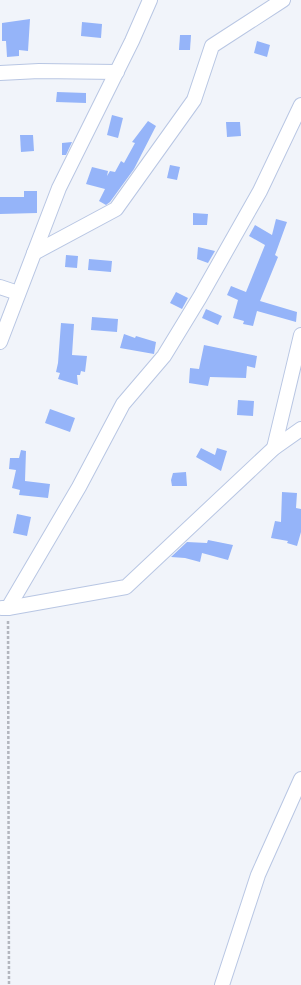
<svg xmlns="http://www.w3.org/2000/svg" width="301" height="985" font-family="'Space Grotesk',sans-serif">
	<style>
		.building { fill: #95b4f9 }
		.lines { fill: none; stroke-linecap: round; stroke-linejoin: round }
		.street-casing { stroke: #b8c6e3; stroke-width: 16 }
		.path { stroke: #b3b6be; stroke-width: 2.5; stroke-dasharray: 3 2; stroke-linecap: butt }
		.street { stroke: #fff; stroke-width: 14 }
	</style>
	<rect width="100%" height="100%" fill="#f1f4fa"/>
	<!-- building -->
	<g class="building">
		<path d="M30,19L28,51L19,50V56L7,57L6,41H2V23Z"/>
		<path d="M82,22L102,24L101,38L81,36Z"/>
		<path d="M180,35H191L190,50H179Z"/>
		<path d="M257,41L270,45L267,57L254,53Z"/>
		<path d="M57,92L86,93V103L56,102Z"/>
		<path d="M112,115L123,118L118,138L107,135Z"/>
		<path d="M148,121L156,126L134,169L110,202L106,205L99,201L105,189L86,184L92,167L108,171L107,176L110,171L115,172L121,161L124,163L135,143L132,142Z"/>
		<path d="M226,122H240L241,136L227,137Z"/>
		<path d="M20,135H33L34,151L21,152Z"/>
		<path d="M72,142L66,155H62V143Z"/>
		<path d="M170,165L180,167L177,180L167,178Z"/>
		<path d="M24,191H37V213L0,214V197H24Z"/>
		<path d="M193,213L208,214L207,225H193Z"/>
		<path d="M276,219L287,222L275,255L278,257L260,301L297,312L296,322L257,311L253,326L243,324L244,321L233,318L238,300L227,295L231,286L246,292L265,245L249,236L255,225L272,235Z"/>
		<path d="M198,247L215,251L208,263L197,259Z"/>
		<path d="M66,255L78,256L77,268L65,267Z"/>
		<path d="M89,259L112,261L111,272L88,270Z"/>
		<path d="M176,292L188,298L182,309L170,303Z"/>
		<path d="M206,309L222,316L218,325L202,318Z"/>
		<path d="M92,317L118,319L117,332L91,330Z"/>
		<path d="M61,323L74,324L72,355L87,356L85,372L81,371L80,375H77L78,385L58,379L60,373L56,372L58,363Z"/>
		<path d="M124,334L135,338L136,336L156,342L154,354L120,348Z"/>
		<path d="M204,345L257,356L255,368L247,366L246,378L210,377L208,386L189,383L190,368L199,369Z"/>
		<path d="M238,400L254,401L253,416L237,415Z"/>
		<path d="M50,409L75,418L70,432L45,423Z"/>
		<path d="M201,448L215,455L217,448L227,451L221,471L196,457Z"/>
		<path d="M21,450L26,451L25,481L50,484L48,498L19,495L20,490L12,488L16,470L9,469L10,458H19Z"/>
		<path d="M186,472L187,486H172L171,480L173,473Z"/>
		<path d="M282,492L297,493L296,508L301,509V532L297,546L287,543L288,541L271,538L275,521L281,522Z"/>
		<path d="M17,514L31,517L27,536L13,533Z"/>
		<path d="M208,540L233,545L228,560L202,553L200,562L185,558L171,557L187,542L207,543Z"/>
	</g>
	<g class="lines">
		<!-- street casing -->
		<g class="street-casing">
			<g id="street">
				<path d="M0,73L39,71L117,72"/>
				<path d="M34,253L116,209L194,100L212,46L283,0"/>
				<path d="M0,287L18,293"/>
				<path d="M0,342L59,188L132,41L150,0"/>
				<path d="M274,448L301,335"/>
				<path d="M2,608H8L126,587L274,448L301,429"/>
				<path d="M8,608L79,487L123,404L164,356L200,297L260,191L301,105"/>
				<path d="M222,985L258,875L301,779"/>
			</g>
		</g>
		<!-- path -->
		<path class="path" d="M8,621L9,985"/>
		<!-- street -->
		<use href="#street" class="street"/>
	</g>
</svg>
